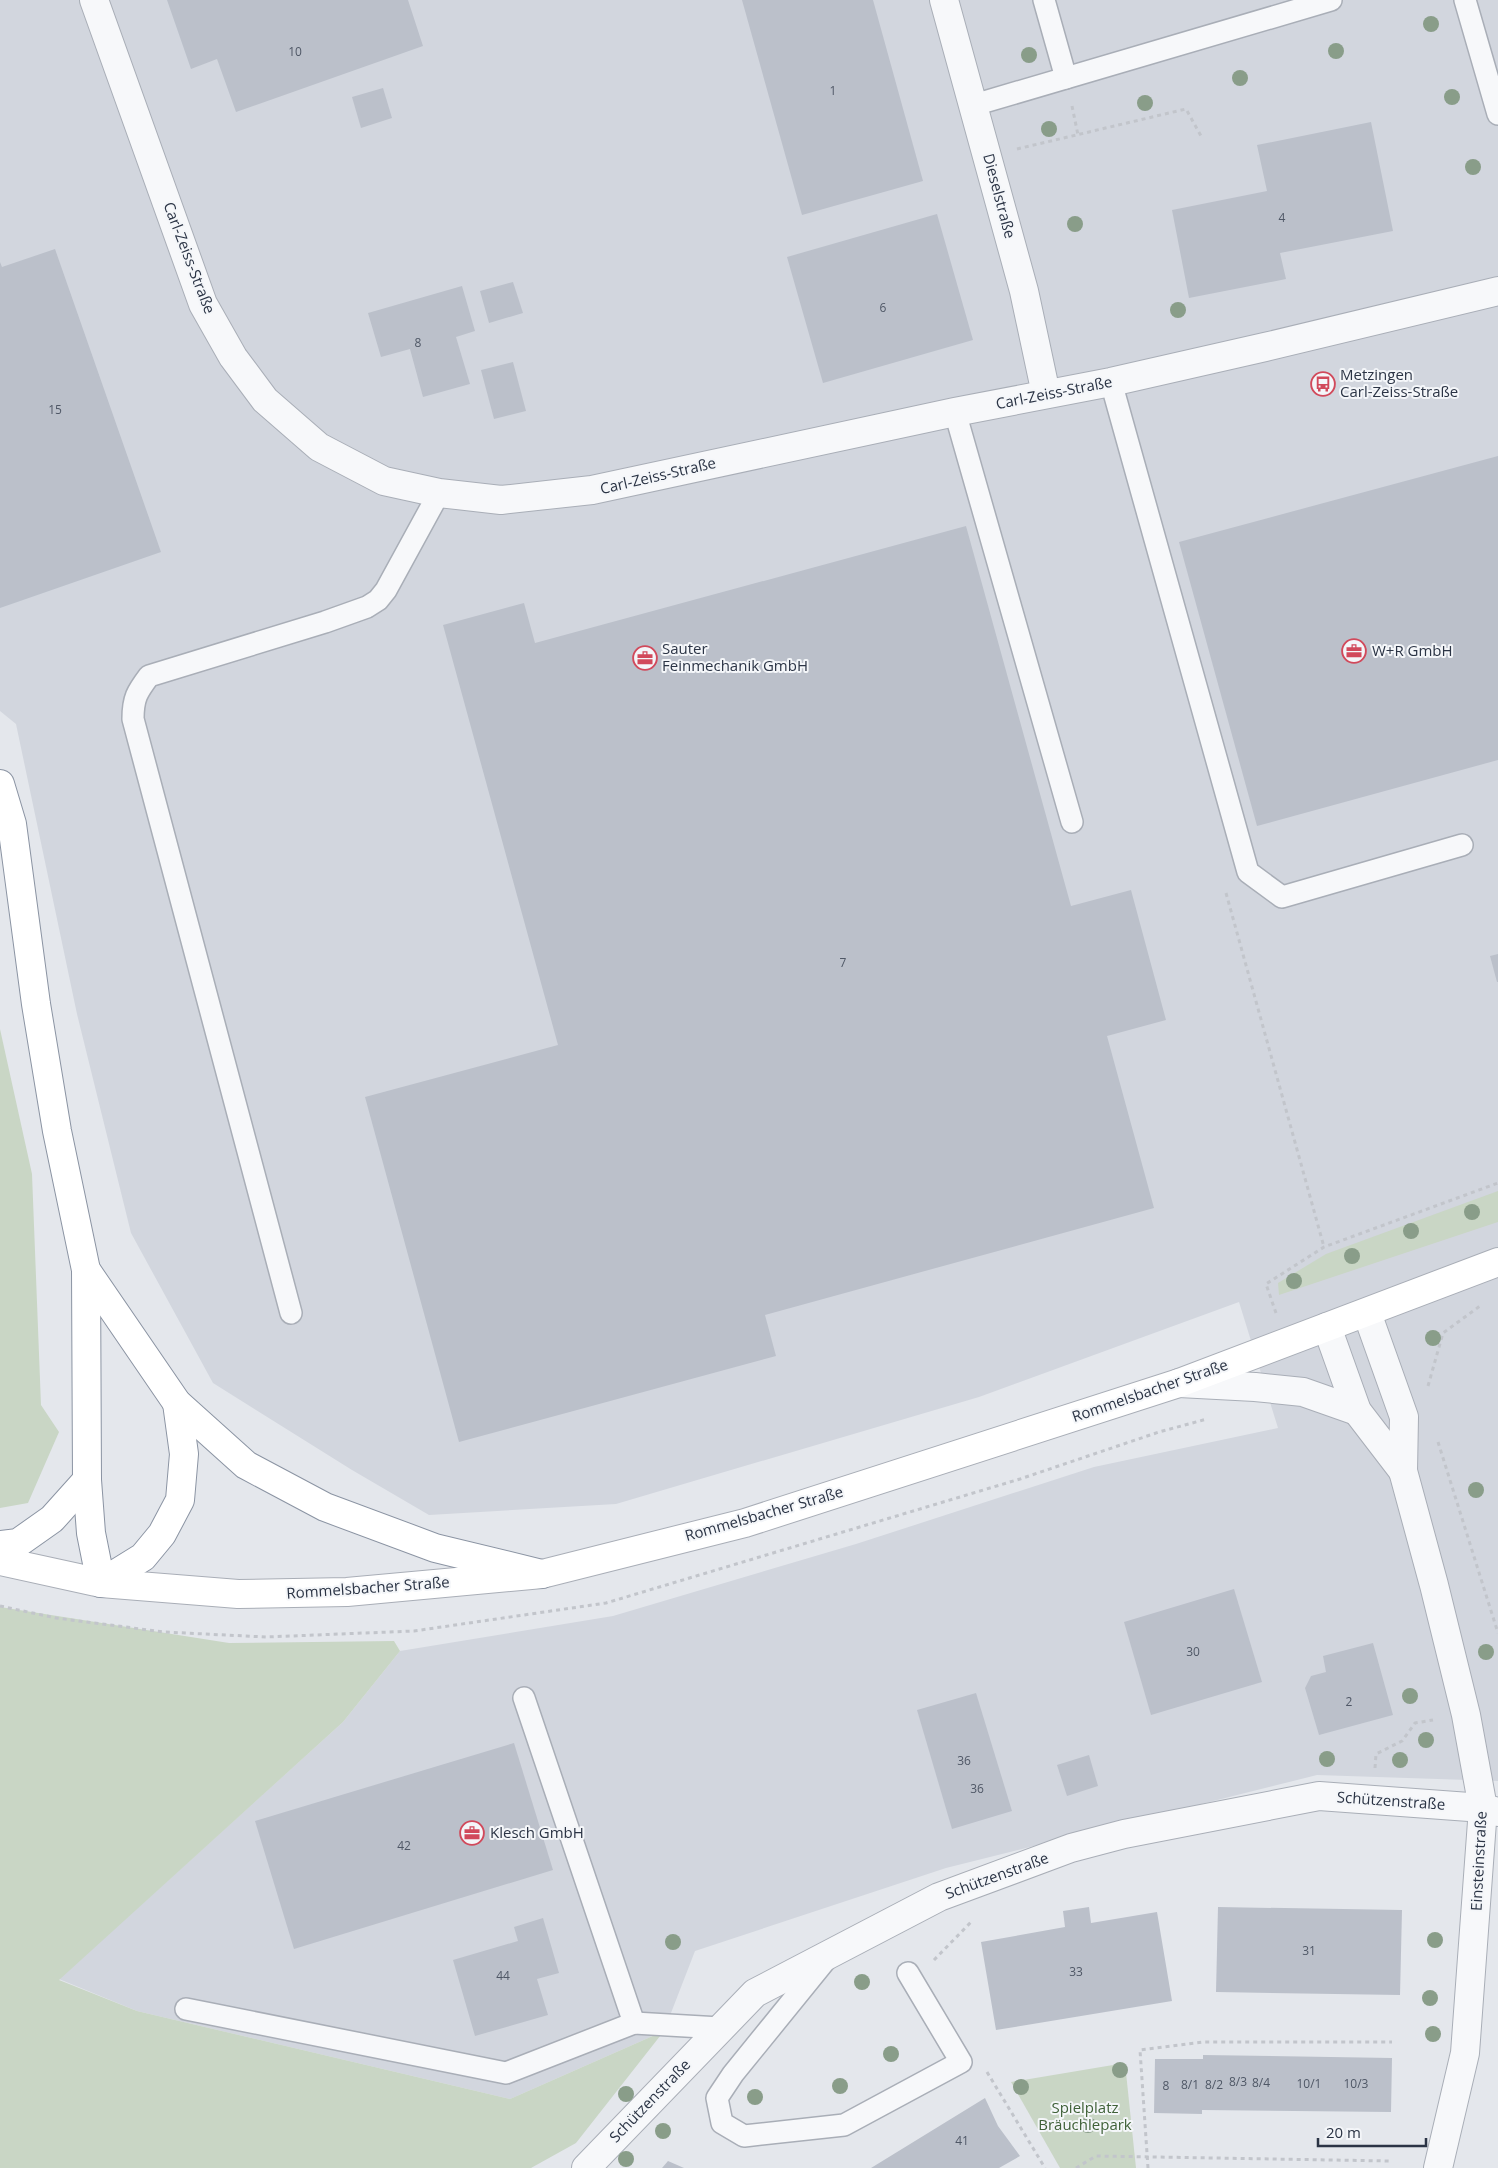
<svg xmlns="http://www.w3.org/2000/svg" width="1498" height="2168" font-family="'Open Sans',sans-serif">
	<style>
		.built { fill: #d2d6de }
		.green { fill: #c9d6c5 }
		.building { fill: #bbc0ca }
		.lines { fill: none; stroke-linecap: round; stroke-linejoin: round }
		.service-casing { stroke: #a9aeb7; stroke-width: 24 }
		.minor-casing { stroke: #a9aeb7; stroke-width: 30 }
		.secondary-casing { stroke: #a9aeb7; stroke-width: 30 }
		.trunk-casing { stroke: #8b94a3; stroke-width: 30 }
		.path { stroke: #c2c5cb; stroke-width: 3; stroke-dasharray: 4 4; stroke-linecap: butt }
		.service { stroke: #f7f8fa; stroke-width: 21 }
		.minor { stroke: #f7f8fa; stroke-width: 28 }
		.secondary { stroke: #fff; stroke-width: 28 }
		.trunk { stroke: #fff; stroke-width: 28 }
		.tree { fill: #899d89 }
		.labels { text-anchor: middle; stroke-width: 4; stroke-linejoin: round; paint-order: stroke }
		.number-label { font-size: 12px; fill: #4f5766 }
		.street-label { font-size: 15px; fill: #2b3445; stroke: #f4f6f9 }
		.poi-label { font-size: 15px; fill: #2b3445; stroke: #f4f6f9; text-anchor: start }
		.park-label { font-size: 15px; fill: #3f6138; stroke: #f4f6f9 }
	</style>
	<rect width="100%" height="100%" fill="#e4e7ec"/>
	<!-- built -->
	<path class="built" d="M0,0H1498V1781L1317,1775L946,1868L695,1951L664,2031L510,2099L137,2011L59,1979L343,1722L400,1651L613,1616L856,1544L1094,1467L1278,1428L1239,1302L979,1397L616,1504L429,1515L352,1470L213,1383L131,1233L77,1014L16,724L0,711Z"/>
	<!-- green -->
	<g class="green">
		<path d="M0,1029L32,1174L41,1405L59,1432L28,1503L0,1508Z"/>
		<path d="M1498,1191V1222L1279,1295L1278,1283L1326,1254Z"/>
		<path d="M0,1607L229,1643L394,1641L400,1651L343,1722L59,1980L137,2011L510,2099L664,2031L576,2143L531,2168H0Z"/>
		<path d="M1125,2063L1136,2168H1060L1011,2082Z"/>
	</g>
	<!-- building -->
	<g class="building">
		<path d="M167,0H408L423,46L236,112L217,59L191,69Z"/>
		<path d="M742,0H873L923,181L802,215Z"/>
		<path d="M383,88L392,118L361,128L352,97Z"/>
		<path d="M1371,122L1393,231L1280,253L1286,279L1189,298L1172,210L1267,191L1257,145Z"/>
		<path d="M937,214L973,340L823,383L787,257Z"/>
		<path d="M55,249L161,552L0,608V262L2,267Z"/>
		<path d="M513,282L523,313L489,323L480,291Z"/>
		<path d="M462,286L475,331L456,337L470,384L423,397L410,349L381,357L368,313Z"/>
		<path d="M513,362L526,411L494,419L481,370Z"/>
		<path d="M1498,456V760L1257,826L1179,542Z"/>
		<path d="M966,526L1071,906L1131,890L1166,1020L1107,1036L1154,1208L765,1315L776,1356L459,1442L365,1097L558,1045L443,625L524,603L535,643Z"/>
		<path d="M1498,954V982H1497L1490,956Z"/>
		<path d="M1234,1589L1262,1682L1151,1715L1124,1622Z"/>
		<path d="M1373,1643L1393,1715L1319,1735L1305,1688L1311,1676L1326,1672L1323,1656Z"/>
		<path d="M976,1693L1012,1811L952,1829L917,1710Z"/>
		<path d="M514,1743L553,1870L294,1949L255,1821Z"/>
		<path d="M1089,1755L1098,1786L1067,1796L1057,1765Z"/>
		<path d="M1089,1907L1091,1923L1157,1912L1172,2001L996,2030L981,1942L1065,1927L1063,1911Z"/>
		<path d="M1218,1907L1402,1910L1400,1995L1216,1992Z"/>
		<path d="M543,1918L559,1973L537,1979L548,2015L475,2036L453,1960L518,1941L514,1927Z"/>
		<path d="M1203,2055L1392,2058L1391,2112L1202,2110V2114L1154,2113L1155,2059H1203Z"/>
		<path d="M985,2098L998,2126L1020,2156L999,2168H871Z"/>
		<path d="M668,2161L684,2168H662Z"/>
	</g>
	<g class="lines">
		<!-- service casing -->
		<g class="service-casing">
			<g id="service">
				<path d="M1044,0L1066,78"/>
				<path d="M1465,0L1498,114"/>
				<path d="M974,105L1331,0"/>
				<path d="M1111,382L1248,872L1282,897L1462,845"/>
				<path d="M955,412L1072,822"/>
				<path d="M291,1313L133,719C133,698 137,692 149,676L325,622L367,607L378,600L386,590L439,493"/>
				<path d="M524,1698L634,2023"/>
				<path d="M828,1957L733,2074L717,2098L722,2123L744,2136L844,2125L961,2062L908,1973"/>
				<path d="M186,2009L506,2073L634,2023L720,2028"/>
			</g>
		</g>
		<!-- minor casing -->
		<g class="minor-casing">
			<g id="minor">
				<path d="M94,0L203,304L233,357L265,400L319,447L384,481L439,493L501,500L592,490L955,412L1111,382L1265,347L1498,291"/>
				<path d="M944,0L1024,291L1046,394"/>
				<path d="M1367,1313L1404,1417L1403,1471L1434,1585L1466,1715L1483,1808L1465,2053L1438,2168"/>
				<path d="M1327,1327L1357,1411L1403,1471"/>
				<path d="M1179,1383L1255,1387L1303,1392L1357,1411"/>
				<path d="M586,2168L755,1993L939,1897L1071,1848L1124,1834L1319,1796L1483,1808L1498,1812"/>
			</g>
		</g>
		<!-- secondary casing -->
		<g class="secondary-casing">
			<path id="secondary" d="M0,1561L101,1583L238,1594L347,1592L542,1574L745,1523L1179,1383L1498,1262"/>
		</g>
		<!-- trunk casing -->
		<g class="trunk-casing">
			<g id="trunk">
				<path d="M0,784L12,824L36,1004L57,1131L86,1270L87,1480L91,1533L101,1583L143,1557L162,1534L180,1500L184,1454L177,1403"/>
				<path d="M86,1270L177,1403L246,1465L325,1507L435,1548L542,1574"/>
				<path d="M0,1545L18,1543L52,1519L87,1480"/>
			</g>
		</g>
		<!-- path -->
		<g class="path">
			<path d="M1072,106L1078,135"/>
			<path d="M1017,149L1186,109L1201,136"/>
			<path d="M1226,893L1324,1247"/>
			<path d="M1276,1313L1266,1284L1324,1247L1498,1183"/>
			<path d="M1428,1386L1443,1333L1480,1306"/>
			<path d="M1438,1442L1498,1633"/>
			<path d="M0,1606L56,1618L164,1632L266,1637L414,1631L606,1603L1020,1479L1159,1432L1207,1419"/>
			<path d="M1375,1768L1376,1754L1402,1741L1415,1723L1433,1720"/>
			<path d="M934,1960L972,1921"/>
			<path d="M987,2072L1045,2168"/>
			<path d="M1076,2168L1096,2156L1390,2161"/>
			<path d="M1148,2168L1140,2050L1203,2042H1392"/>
		</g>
		<!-- service -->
		<use href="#service" class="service"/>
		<!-- minor -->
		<use href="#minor" class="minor"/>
		<!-- secondary -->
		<use href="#secondary" class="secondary"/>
		<!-- trunk -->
		<use href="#trunk" class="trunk"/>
	</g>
	<!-- trees -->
	<g class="tree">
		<circle cx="1431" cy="24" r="8"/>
		<circle cx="1336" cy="51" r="8"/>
		<circle cx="1029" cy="55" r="8"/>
		<circle cx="1240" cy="78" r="8"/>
		<circle cx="1452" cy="97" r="8"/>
		<circle cx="1145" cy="103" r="8"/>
		<circle cx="1049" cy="129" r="8"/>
		<circle cx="1473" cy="167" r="8"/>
		<circle cx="1075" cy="224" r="8"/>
		<circle cx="1178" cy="310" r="8"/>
		<circle cx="1472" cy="1212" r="8"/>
		<circle cx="1411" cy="1231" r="8"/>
		<circle cx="1352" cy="1256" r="8"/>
		<circle cx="1294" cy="1281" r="8"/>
		<circle cx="1433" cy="1338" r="8"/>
		<circle cx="1476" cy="1490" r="8"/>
		<circle cx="1486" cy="1652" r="8"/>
		<circle cx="1410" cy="1696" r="8"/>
		<circle cx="1426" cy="1740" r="8"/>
		<circle cx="1327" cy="1759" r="8"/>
		<circle cx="1400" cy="1760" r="8"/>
		<circle cx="1435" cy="1940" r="8"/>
		<circle cx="673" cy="1942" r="8"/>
		<circle cx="862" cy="1982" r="8"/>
		<circle cx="1430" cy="1998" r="8"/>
		<circle cx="1433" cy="2034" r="8"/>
		<circle cx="891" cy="2054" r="8"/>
		<circle cx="1120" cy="2070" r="8"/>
		<circle cx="840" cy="2086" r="8"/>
		<circle cx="1021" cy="2087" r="8"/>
		<circle cx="626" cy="2094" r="8"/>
		<circle cx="755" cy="2097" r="8"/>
		<circle cx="1088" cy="2125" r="8"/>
		<circle cx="663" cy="2131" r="8"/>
		<circle cx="626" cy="2159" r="8"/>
	</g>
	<!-- icons -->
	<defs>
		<g id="bus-ring" transform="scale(1.25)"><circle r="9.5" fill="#f4f6f9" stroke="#d1495b" stroke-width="1.5"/><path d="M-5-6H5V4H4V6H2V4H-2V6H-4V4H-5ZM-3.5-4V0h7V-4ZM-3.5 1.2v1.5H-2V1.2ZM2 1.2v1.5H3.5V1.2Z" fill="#d1495b"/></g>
		<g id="office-ring" transform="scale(1.25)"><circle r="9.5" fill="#f4f6f9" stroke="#d1495b" stroke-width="1.5"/><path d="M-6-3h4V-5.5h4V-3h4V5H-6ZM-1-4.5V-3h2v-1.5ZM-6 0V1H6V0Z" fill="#d1495b"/></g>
	</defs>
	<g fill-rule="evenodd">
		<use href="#bus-ring" x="1323" y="384"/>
		<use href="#office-ring" x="1354" y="651"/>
		<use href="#office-ring" x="645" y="658"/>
		<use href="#office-ring" x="472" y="1833"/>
	</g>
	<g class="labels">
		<!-- number labels -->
		<g class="number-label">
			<text x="295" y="56">10</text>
			<text x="833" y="95">1</text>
			<text x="1282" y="222">4</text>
			<text x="883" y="312">6</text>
			<text x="418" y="347">8</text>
			<text x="55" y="414">15</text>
			<text x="843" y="967">7</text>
			<text x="1193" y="1656">30</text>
			<text x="1349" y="1706">2</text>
			<text x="964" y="1765">36</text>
			<text x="977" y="1793">36</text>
			<text x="404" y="1850">42</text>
			<text x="1309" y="1955">31</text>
			<text x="1076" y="1976">33</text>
			<text x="503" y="1980">44</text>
			<text x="1238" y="2086">8/3</text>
			<text x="1261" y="2087">8/4</text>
			<text x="1309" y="2088">10/1</text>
			<text x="1356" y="2088">10/3</text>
			<text x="1190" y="2089">8/1</text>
			<text x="1214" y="2089">8/2</text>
			<text x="1166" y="2090">8</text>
			<text x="962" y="2145">41</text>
		</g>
		<!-- street labels -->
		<g class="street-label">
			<text transform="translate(999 196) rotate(75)" y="5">Dieselstraße</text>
			<text transform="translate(189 258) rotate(69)" y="5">Carl-Zeiss-Straße</text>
			<text transform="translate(1054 393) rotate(-11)" y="5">Carl-Zeiss-Straße</text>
			<text transform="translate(658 476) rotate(-13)" y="5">Carl-Zeiss-Straße</text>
			<text transform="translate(1150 1391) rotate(-19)" y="5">Rommelsbacher Straße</text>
			<text transform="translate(764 1514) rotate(-16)" y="5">Rommelsbacher Straße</text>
			<text transform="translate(368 1588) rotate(-4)" y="5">Rommelsbacher Straße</text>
			<text transform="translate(1391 1801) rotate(4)" y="5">Schützenstraße</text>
			<text transform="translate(1479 1861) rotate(-87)" y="5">Einsteinstraße</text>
			<text transform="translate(997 1876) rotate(-20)" y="5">Schützenstraße</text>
			<text transform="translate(650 2101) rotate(-46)" y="5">Schützenstraße</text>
		</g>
		<!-- poi labels -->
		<g class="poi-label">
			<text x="1340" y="380">Metzingen<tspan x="1340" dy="17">Carl-Zeiss-Straße</tspan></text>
			<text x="662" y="654">Sauter<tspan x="662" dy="17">Feinmechanik GmbH</tspan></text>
			<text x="1372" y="656">W+R GmbH</text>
			<text x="490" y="1838">Klesch GmbH</text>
		</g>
		<!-- park labels -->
		<g class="park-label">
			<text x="1085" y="2113">Spielplatz<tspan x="1085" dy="17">Bräuchlepark</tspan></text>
		</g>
	</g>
	<!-- scale -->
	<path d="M1318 2138v8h108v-8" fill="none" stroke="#2b3445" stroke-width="2.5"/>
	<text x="1326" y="2138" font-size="15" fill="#2b3445" stroke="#f4f6f9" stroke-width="4" paint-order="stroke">20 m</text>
</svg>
